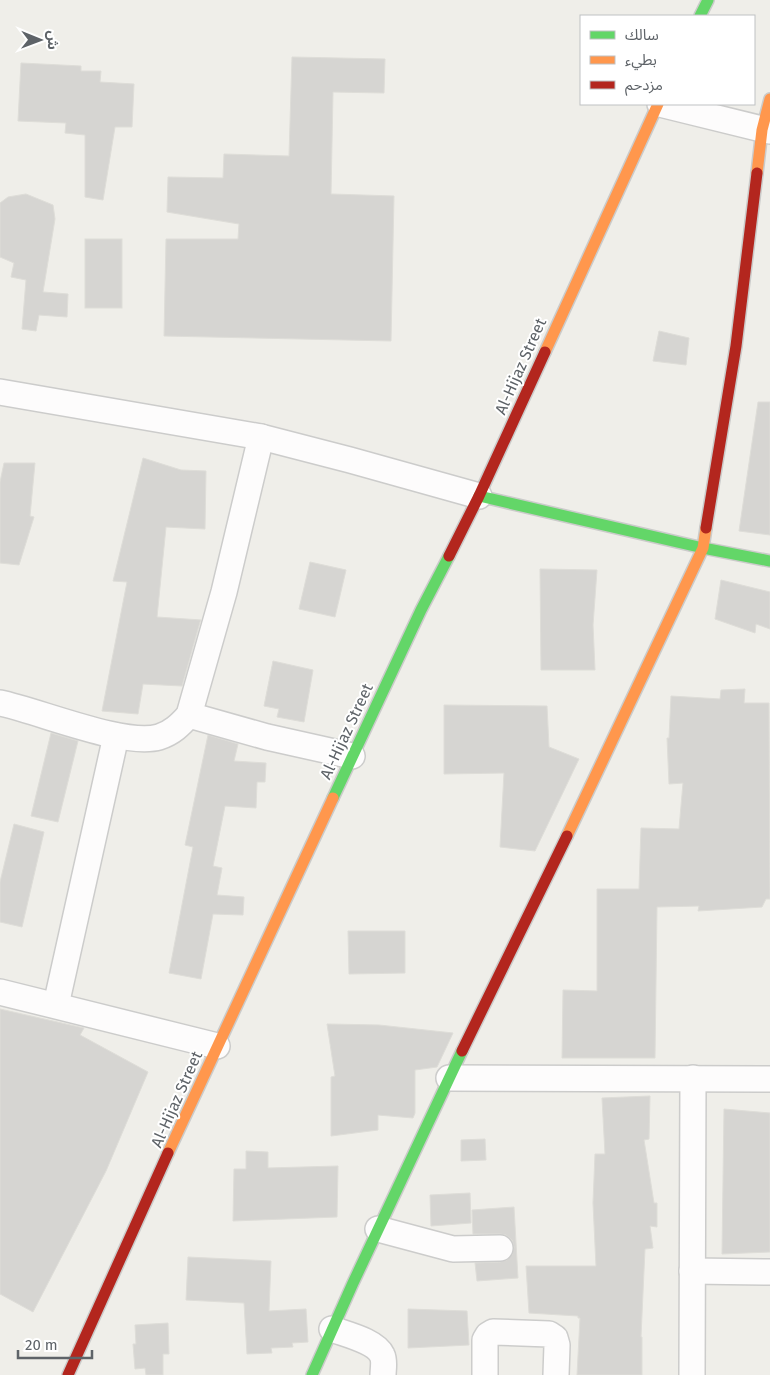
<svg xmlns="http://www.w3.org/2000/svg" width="770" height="1375" font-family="'Fira Sans','Noto Sans Arabic',sans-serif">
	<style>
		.building { fill: #d6d5d2; stroke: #deddd8 }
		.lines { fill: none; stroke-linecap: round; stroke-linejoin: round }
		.street-casing { stroke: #cccccb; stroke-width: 28 }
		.fast-casing { stroke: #cbcbca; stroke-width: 14 }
		.slow-casing { stroke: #cbcbca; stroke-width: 14 }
		.jam-casing { stroke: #cbcbca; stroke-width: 14 }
		.street { stroke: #fdfcfc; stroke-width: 25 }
		.fast { stroke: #63d668; stroke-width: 11 }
		.slow { stroke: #ff974d; stroke-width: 11 }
		.jam { stroke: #b3261e; stroke-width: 11 }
		.labels { text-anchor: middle; stroke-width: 4; stroke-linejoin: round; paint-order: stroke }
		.street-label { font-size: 16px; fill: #5e6368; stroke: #fff }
	</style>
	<rect width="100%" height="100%" fill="#efeee9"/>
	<!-- building -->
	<g class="building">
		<path d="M292,57L385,59L384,93L333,92L331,194L394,196L391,341L164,336L166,239H238L239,224L167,212L168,177L223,178L224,154L289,156Z"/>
		<path d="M21,63L81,66V71H101L100,82L134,84L132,127H115L103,200L85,197V135L65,133L66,123L18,121Z"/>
		<path d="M26,194L53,205L55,219L43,292L68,294L67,317L39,315L36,331L22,329L26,280L11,277L14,263L0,257V203L8,197Z"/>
		<rect x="85" y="239" width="37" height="69"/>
		<path d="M659,331L689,338L686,365L653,361Z"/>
		<path d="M758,402H770V535L739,531Z"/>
		<path d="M143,458L181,470L206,471L205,529L166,527L157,617L201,620L200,622L182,686L143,684L138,714L102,711L127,582L113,581Z"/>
		<path d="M4,463H35L30,516L34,517L19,565L0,563V482Z"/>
		<path d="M310,562L346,570L335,617L299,609Z"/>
		<path d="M540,569L597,570L593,625L595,670H541Z"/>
		<path d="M721,580L770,592V629L756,624L755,633L715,619Z"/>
		<path d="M273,661L313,670L304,722L277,717L279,709L264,706Z"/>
		<path d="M745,689L744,703H769L770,899H766L762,907L698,911L699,906L657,907L655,1058H562L563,990L597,991V889H639L641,828L679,829L683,783L669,784L667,738H669L671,696L720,699L721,690Z"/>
		<path d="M444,705L547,706L549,747L579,759L535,851L500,847L504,773L444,774Z"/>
		<path d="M51,733L78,741L58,822L31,816Z"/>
		<path d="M208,735L238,744L234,761L266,763L265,782H257L256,808L225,806L213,866L222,868L217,895L244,897L243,915L213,914L201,979L169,973L193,847L185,845Z"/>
		<path d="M14,824L44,832L22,927L0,922V882Z"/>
		<path d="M348,931H405V973L349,974Z"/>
		<path d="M0,1009L84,1028L80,1035L148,1072L106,1171L33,1312L0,1294Z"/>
		<path d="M327,1024L379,1025L453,1033L437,1067L415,1070V1113L413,1118L378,1115V1130L331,1136V1077L335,1076Z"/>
		<path d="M650,1096L649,1139L644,1140L654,1203H657V1227L650,1226L653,1248L645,1249L641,1337H642V1375H577L580,1318H578V1316L529,1313L526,1266H596L593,1203L595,1154H605L602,1098Z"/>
		<path d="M724,1109L770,1113V1252L722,1254Z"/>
		<path d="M485,1139L486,1160L461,1161V1140Z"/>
		<path d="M246,1151L268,1152V1168L338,1166L337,1217L233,1221L234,1169H246Z"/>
		<path d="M470,1193L471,1223L431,1226L430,1195Z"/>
		<path d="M514,1207L518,1278L477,1281L475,1263L500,1262L507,1260L512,1255L514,1247L512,1240L506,1235L500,1234H473L472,1210Z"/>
		<path d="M188,1257L271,1261L269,1311L306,1309L308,1342L292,1343L293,1347L271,1348L272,1353L247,1354L244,1303L186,1300Z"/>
		<path d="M408,1309L467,1311L469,1345L408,1348Z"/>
		<path d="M168,1323L169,1354H163V1375H146L145,1368L135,1369L133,1344H136L135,1325Z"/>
	</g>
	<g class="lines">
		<!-- street casing -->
		<g class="street-casing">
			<g id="street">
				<path d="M660,104L770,131"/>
				<path d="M0,392L261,437L350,460L479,496"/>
				<path d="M0,703C39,711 124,747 159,737C172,733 180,725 189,715L224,592L261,437"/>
				<path d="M189,715L267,737L352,756"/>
				<path d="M0,992L217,1046"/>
				<path d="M56,1005L116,736"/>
				<path d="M449,1078L770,1079"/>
				<path d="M378,1229L453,1249L500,1248"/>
				<path d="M692,1271L770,1272"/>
				<path d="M332,1329C345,1334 376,1341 382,1355C385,1361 383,1369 383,1375"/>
				<path d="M485,1375V1340L488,1335L493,1332L549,1334L555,1338L557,1345L556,1375"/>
				<path d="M692,1375L693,1078"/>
			</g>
		</g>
		<!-- fast casing -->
		<g class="fast-casing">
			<g id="fast">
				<path d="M700,16L708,0"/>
				<path d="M479,496L703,548L770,561"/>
				<path d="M333,798L421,610L449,556"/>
				<path d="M312,1375L353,1283L462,1051"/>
			</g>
		</g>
		<!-- slow casing -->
		<g class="slow-casing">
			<g id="slow">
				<path d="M757,173L762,130L770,99"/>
				<path d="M545,352L658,104"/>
				<path d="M567,836L703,548L706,528"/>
				<path d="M168,1153L333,798"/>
			</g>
		</g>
		<!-- jam casing -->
		<g class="jam-casing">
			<g id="jam">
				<path d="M706,528L736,346L757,173"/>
				<path d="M449,556L479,496L545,352"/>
				<path d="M462,1051L567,836"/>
				<path d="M68,1375L168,1153"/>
			</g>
		</g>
		<!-- street -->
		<use href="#street" class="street"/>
		<!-- fast -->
		<use href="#fast" class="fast"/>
		<!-- slow -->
		<use href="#slow" class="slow"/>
		<!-- jam -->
		<use href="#jam" class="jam"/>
	</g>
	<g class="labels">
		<!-- street labels -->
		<g class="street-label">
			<text transform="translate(520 366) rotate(-66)" y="6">Al-Hijaz Street</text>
			<text transform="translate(346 731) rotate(-65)" y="6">Al-Hijaz Street</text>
			<text transform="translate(176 1099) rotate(-66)" y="6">Al-Hijaz Street</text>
		</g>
	</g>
	<!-- legend -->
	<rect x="580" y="15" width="175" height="90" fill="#ffffff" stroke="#bfc1c3"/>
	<rect x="590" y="31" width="25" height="8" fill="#63d668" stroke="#bfc1c3"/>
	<text x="625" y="40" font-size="15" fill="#5e6368">سالك</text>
	<rect x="590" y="56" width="25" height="8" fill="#ff974d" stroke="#bfc1c3"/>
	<text x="625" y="65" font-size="15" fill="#5e6368">بطيء</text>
	<rect x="590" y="81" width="25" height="8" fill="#b3261e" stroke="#bfc1c3"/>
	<text x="625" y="90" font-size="15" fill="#5e6368">مزدحم</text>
	<!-- north arrow -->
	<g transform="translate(40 40) rotate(91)" stroke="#ffffff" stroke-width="4" paint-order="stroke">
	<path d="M0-4L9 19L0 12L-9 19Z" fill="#5e6368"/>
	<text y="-8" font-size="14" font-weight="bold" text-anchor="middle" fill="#5e6368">ش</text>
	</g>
	<!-- scale -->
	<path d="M18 1350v8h74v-8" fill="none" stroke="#5e6368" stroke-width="2.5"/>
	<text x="25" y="1350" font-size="15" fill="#5e6368" stroke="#ffffff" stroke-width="4" paint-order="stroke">20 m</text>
</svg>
